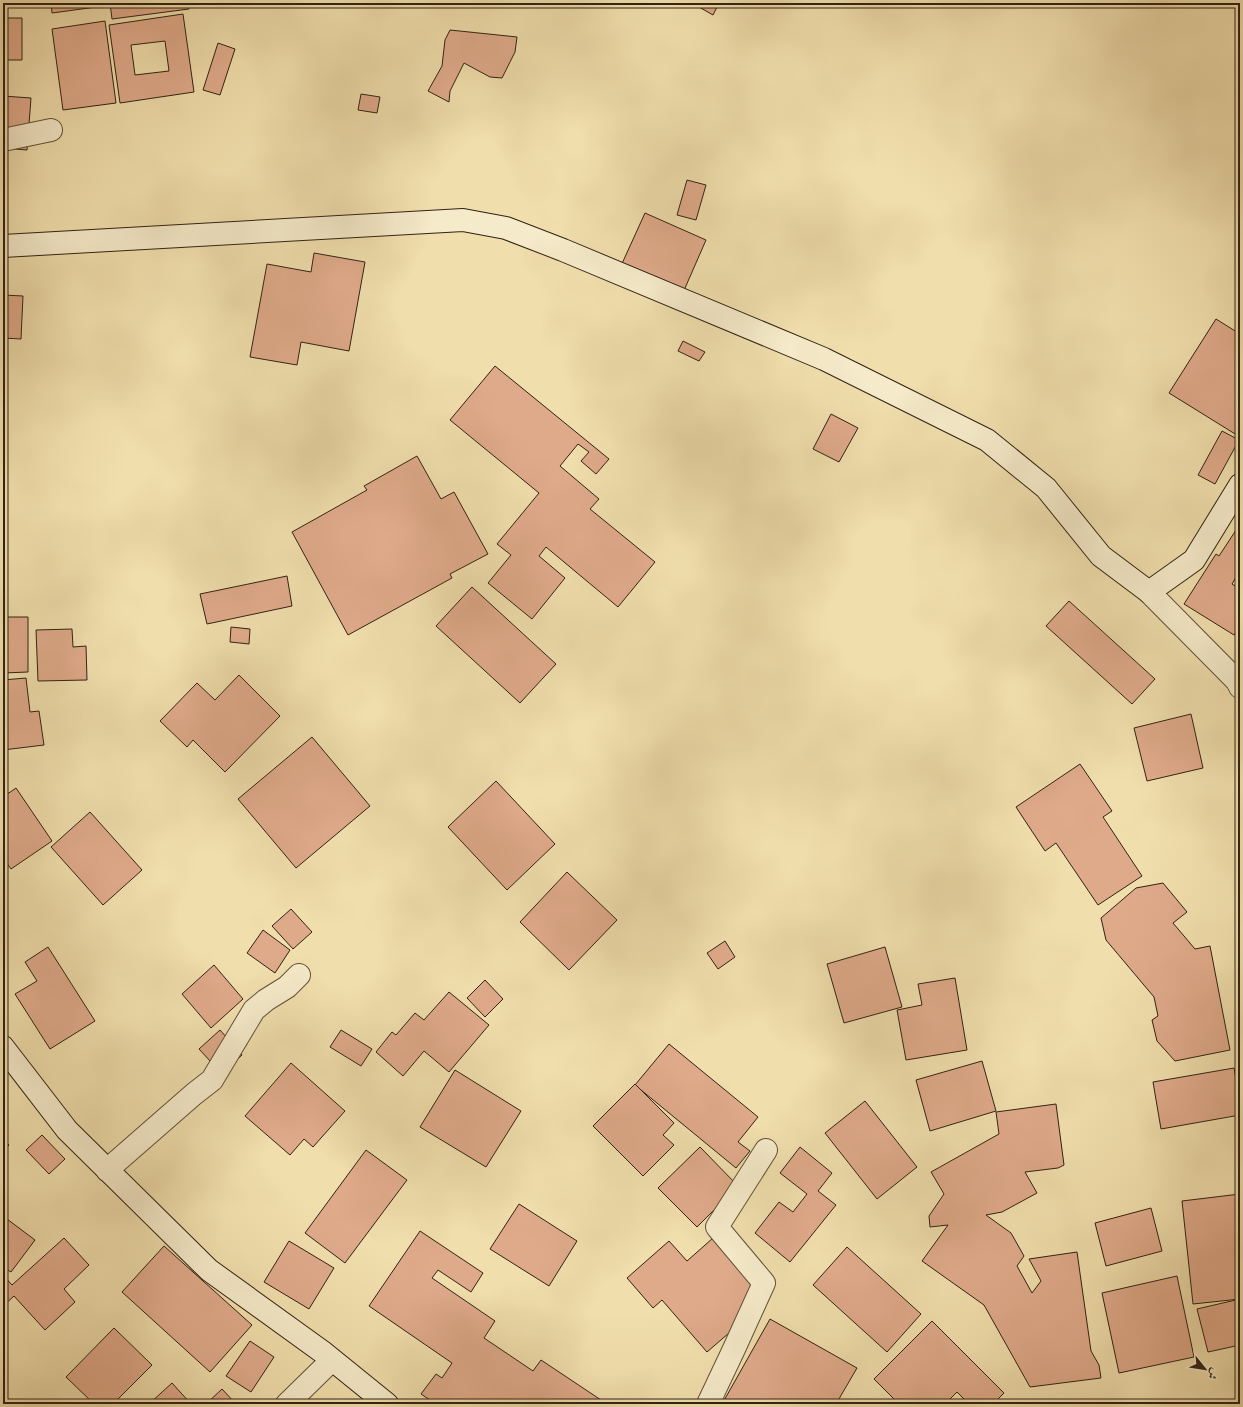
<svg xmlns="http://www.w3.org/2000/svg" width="1243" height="1407" font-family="'EB Garamond',Amiri,serif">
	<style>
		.building { fill: #dfaa8a; stroke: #312213; fill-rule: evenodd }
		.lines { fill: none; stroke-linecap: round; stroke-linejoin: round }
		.street-casing { stroke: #615139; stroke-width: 24 }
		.secondary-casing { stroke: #312213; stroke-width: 24 }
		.street { stroke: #f5eac9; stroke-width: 22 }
		.secondary { stroke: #f5eac9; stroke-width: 22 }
	</style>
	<rect width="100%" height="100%" fill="#f0deac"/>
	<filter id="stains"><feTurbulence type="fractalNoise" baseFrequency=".005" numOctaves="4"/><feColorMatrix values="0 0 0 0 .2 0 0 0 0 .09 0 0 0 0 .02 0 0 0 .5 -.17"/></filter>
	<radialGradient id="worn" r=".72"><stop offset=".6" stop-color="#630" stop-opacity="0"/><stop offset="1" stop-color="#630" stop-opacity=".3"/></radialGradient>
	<!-- building -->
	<g class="building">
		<path d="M51,3H103L104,6L52,13Z"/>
		<path d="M110,3H188L189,9L112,19Z"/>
		<path d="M692,3H719L713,15Z"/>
		<path d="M183,14L194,92L120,103L109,25ZM165,41L169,71L135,75L131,45Z"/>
		<path d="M3,18H22V60H5V81H3Z"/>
		<path d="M105,21L116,103L63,110L52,29Z"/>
		<path d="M450,30L517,37L515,52L502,78L490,77L464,63L450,91L449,102L428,91L442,66L445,40Z"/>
		<path d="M218,43L235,49L220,95L203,90Z"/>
		<path d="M361,94L380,97L377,113L358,110Z"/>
		<path d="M3,96L31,98L27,150L3,148Z"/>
		<path d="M687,180L706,185L696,220L677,215Z"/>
		<path d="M645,213L706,240L682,295L620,268Z"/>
		<path d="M314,253L365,262L349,351L301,342L297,365L250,357L267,264L311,272Z"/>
		<path d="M3,295L23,296L21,339L3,338Z"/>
		<path d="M1216,319L1240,334V437L1169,393Z"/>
		<path d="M683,341L705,352L699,361L678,351Z"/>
		<path d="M495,366L609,459L596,474L581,461L589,452L578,444L560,466L599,499L590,509L655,562L618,607L546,547L539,556L565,578L532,619L488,583L511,555L497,544L539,493L450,420Z"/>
		<path d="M831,414L858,428L839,462L813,449Z"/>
		<path d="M1222,431L1239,440L1215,484L1198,475Z"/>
		<path d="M417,456L441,499L454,492L488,554L450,574L452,578L348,635L292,532L367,490L364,486Z"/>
		<path d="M1240,524V572H1239L1232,584L1240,589V627L1234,635L1184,604L1216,554L1219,556Z"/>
		<path d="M287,576L292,606L207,624L200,594Z"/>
		<path d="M472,587L556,664L520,703L436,626Z"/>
		<path d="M3,591H5L6,617H28V672L3,673Z"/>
		<path d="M1069,601L1155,679L1132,704L1046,626Z"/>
		<path d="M231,627L250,629L249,644L230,642Z"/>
		<path d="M72,629L73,647L86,646L87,680L38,681L36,630Z"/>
		<path d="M239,675L280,716L225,772L193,740L187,747L160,721L197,683L215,700Z"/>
		<path d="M26,678L30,712L39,711L44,745L3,750V680Z"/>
		<path d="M1191,714L1203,768L1147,781L1134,728Z"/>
		<path d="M312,737L370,806L296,868L238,799Z"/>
		<path d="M1080,764L1112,811L1103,817L1142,876L1098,905L1056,843L1045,851L1016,807Z"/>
		<path d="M496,781L555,844L507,890L448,827Z"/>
		<path d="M16,788L52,841L11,869L3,858V797Z"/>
		<path d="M90,812L142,870L103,905L51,847Z"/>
		<path d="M567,872L617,920L569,970L520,922Z"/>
		<path d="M1163,883L1187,912L1173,923L1195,949L1210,946L1230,1050L1175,1061L1157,1041L1152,1020L1158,1016L1154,997L1106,940L1101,918L1136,888Z"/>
		<path d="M291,909L312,932L293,949L272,926Z"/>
		<path d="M263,930L290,950L275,973L247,953Z"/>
		<path d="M725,941L735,957L718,969L707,953Z"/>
		<path d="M48,947L95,1021L50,1049L15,994L37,981L25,962Z"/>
		<path d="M885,947L902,1007L844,1023L827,964Z"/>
		<path d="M214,965L243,999L211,1028L182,994Z"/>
		<path d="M955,978L967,1050L906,1060L897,1010L922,1005L918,984Z"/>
		<path d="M485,980L503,999L485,1017L467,998Z"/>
		<path d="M449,992L489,1025L449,1072L424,1051L403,1076L376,1052L392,1032L396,1035L415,1013L424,1020Z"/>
		<path d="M220,1030L242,1055L222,1074L199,1049Z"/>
		<path d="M341,1030L372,1049L361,1066L330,1047Z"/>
		<path d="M669,1044L758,1117L738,1142L750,1151L736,1168L635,1085Z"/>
		<path d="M982,1061L996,1111L930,1131L916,1080Z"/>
		<path d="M291,1063L345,1111L313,1147L304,1139L290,1155L245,1116Z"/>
		<path d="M1234,1068L1240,1102V1115L1161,1129L1153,1082Z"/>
		<path d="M455,1070L521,1111L486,1167L420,1127Z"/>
		<path d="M635,1084L674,1123L663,1135L674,1145L643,1176L593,1126Z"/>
		<path d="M865,1101L917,1167L877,1199L825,1133Z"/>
		<path d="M1056,1104L1064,1165L1058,1168L1025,1172L1037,1193L1002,1212L986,1215L1011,1233L1024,1256L1017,1266L1032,1293L1041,1281L1029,1259L1077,1252L1091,1351L1099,1365L1101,1378L1030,1387L984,1305L922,1261L948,1225L930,1227L929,1216L944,1194L931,1172L999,1134L996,1112Z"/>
		<path d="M42,1135L65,1159L49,1174L26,1150Z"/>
		<path d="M3,1139L9,1145L3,1152Z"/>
		<path d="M700,1147L738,1186L697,1227L658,1188Z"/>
		<path d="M800,1147L832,1173L818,1191L836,1205L790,1262L755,1233L779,1202L793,1212L807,1194L780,1173Z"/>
		<path d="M366,1150L407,1180L345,1263L305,1233Z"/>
		<path d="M1240,1194V1251H1238L1240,1266V1299L1193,1304L1182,1201Z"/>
		<path d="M519,1204L577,1241L549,1286L490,1249Z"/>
		<path d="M1151,1208L1162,1251L1106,1266L1095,1223Z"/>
		<path d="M3,1216L35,1240L11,1272L3,1267Z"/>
		<path d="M420,1231L483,1273L471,1292L438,1270L432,1278L495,1321L484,1338L533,1371L541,1360L607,1404H436L421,1394L436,1374L442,1378L452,1363L369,1306Z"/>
		<path d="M64,1238L89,1265L64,1289L75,1302L45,1330L14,1296L3,1306V1275L12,1285Z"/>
		<path d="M713,1238L767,1300L707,1352L662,1300L653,1308L627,1278L669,1241L687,1261Z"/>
		<path d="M289,1241L334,1268L309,1309L264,1282Z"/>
		<path d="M164,1246L252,1325L210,1372L122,1292Z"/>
		<path d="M847,1247L921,1314L887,1352L813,1285Z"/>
		<path d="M1177,1276L1194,1357L1119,1373L1102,1293Z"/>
		<path d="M1240,1299V1345L1208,1352L1197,1309Z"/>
		<path d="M770,1319L857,1368L836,1404H722Z"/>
		<path d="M932,1321L1004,1393L993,1404H969L957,1392L945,1404H899L874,1379Z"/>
		<path d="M114,1328L152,1365L113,1404H94L66,1377Z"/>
		<path d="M250,1341L274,1357L251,1392L226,1376Z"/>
		<path d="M172,1383L191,1404H149Z"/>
		<path d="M222,1389L236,1404H206Z"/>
		<path d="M1240,1401V1404H1222Z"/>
	</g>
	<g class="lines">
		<!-- street casing -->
		<g class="street-casing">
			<g id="street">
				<path d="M3,140L51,130"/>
				<path d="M1149,592L1237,681L1240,687"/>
				<path d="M107,1170L194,1094L212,1080L254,1010L266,1000L287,987L299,975"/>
				<path d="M287,1404L332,1360"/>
				<path d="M708,1404L734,1349L764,1283L717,1227L766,1150"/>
			</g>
		</g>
		<!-- secondary casing -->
		<g class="secondary-casing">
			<g id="secondary">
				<path d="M3,246L463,220L506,228L563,250L824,359L987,440L1046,488L1101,556L1149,592L1194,560L1240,485"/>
				<path d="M3,1047L67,1130L209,1270L324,1353L387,1404"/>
			</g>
		</g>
		<!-- street -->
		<use href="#street" class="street"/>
		<!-- secondary -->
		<use href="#secondary" class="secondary"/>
	</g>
	<!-- margin -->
	<rect width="1243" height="1407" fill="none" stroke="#f0deac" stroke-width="16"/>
	<rect x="4" y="4" width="1235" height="1399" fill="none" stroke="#312213" stroke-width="2"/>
	<rect x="8" y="8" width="1227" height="1391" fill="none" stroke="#312213"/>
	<!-- north arrow -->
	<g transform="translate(1205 1369) rotate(120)" stroke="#f5eac9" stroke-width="3" paint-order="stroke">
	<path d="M0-3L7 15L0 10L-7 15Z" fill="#312213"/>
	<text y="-6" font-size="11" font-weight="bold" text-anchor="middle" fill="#312213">ش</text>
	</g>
	<rect width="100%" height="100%" filter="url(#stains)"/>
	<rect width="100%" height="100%" fill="url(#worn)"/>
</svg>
